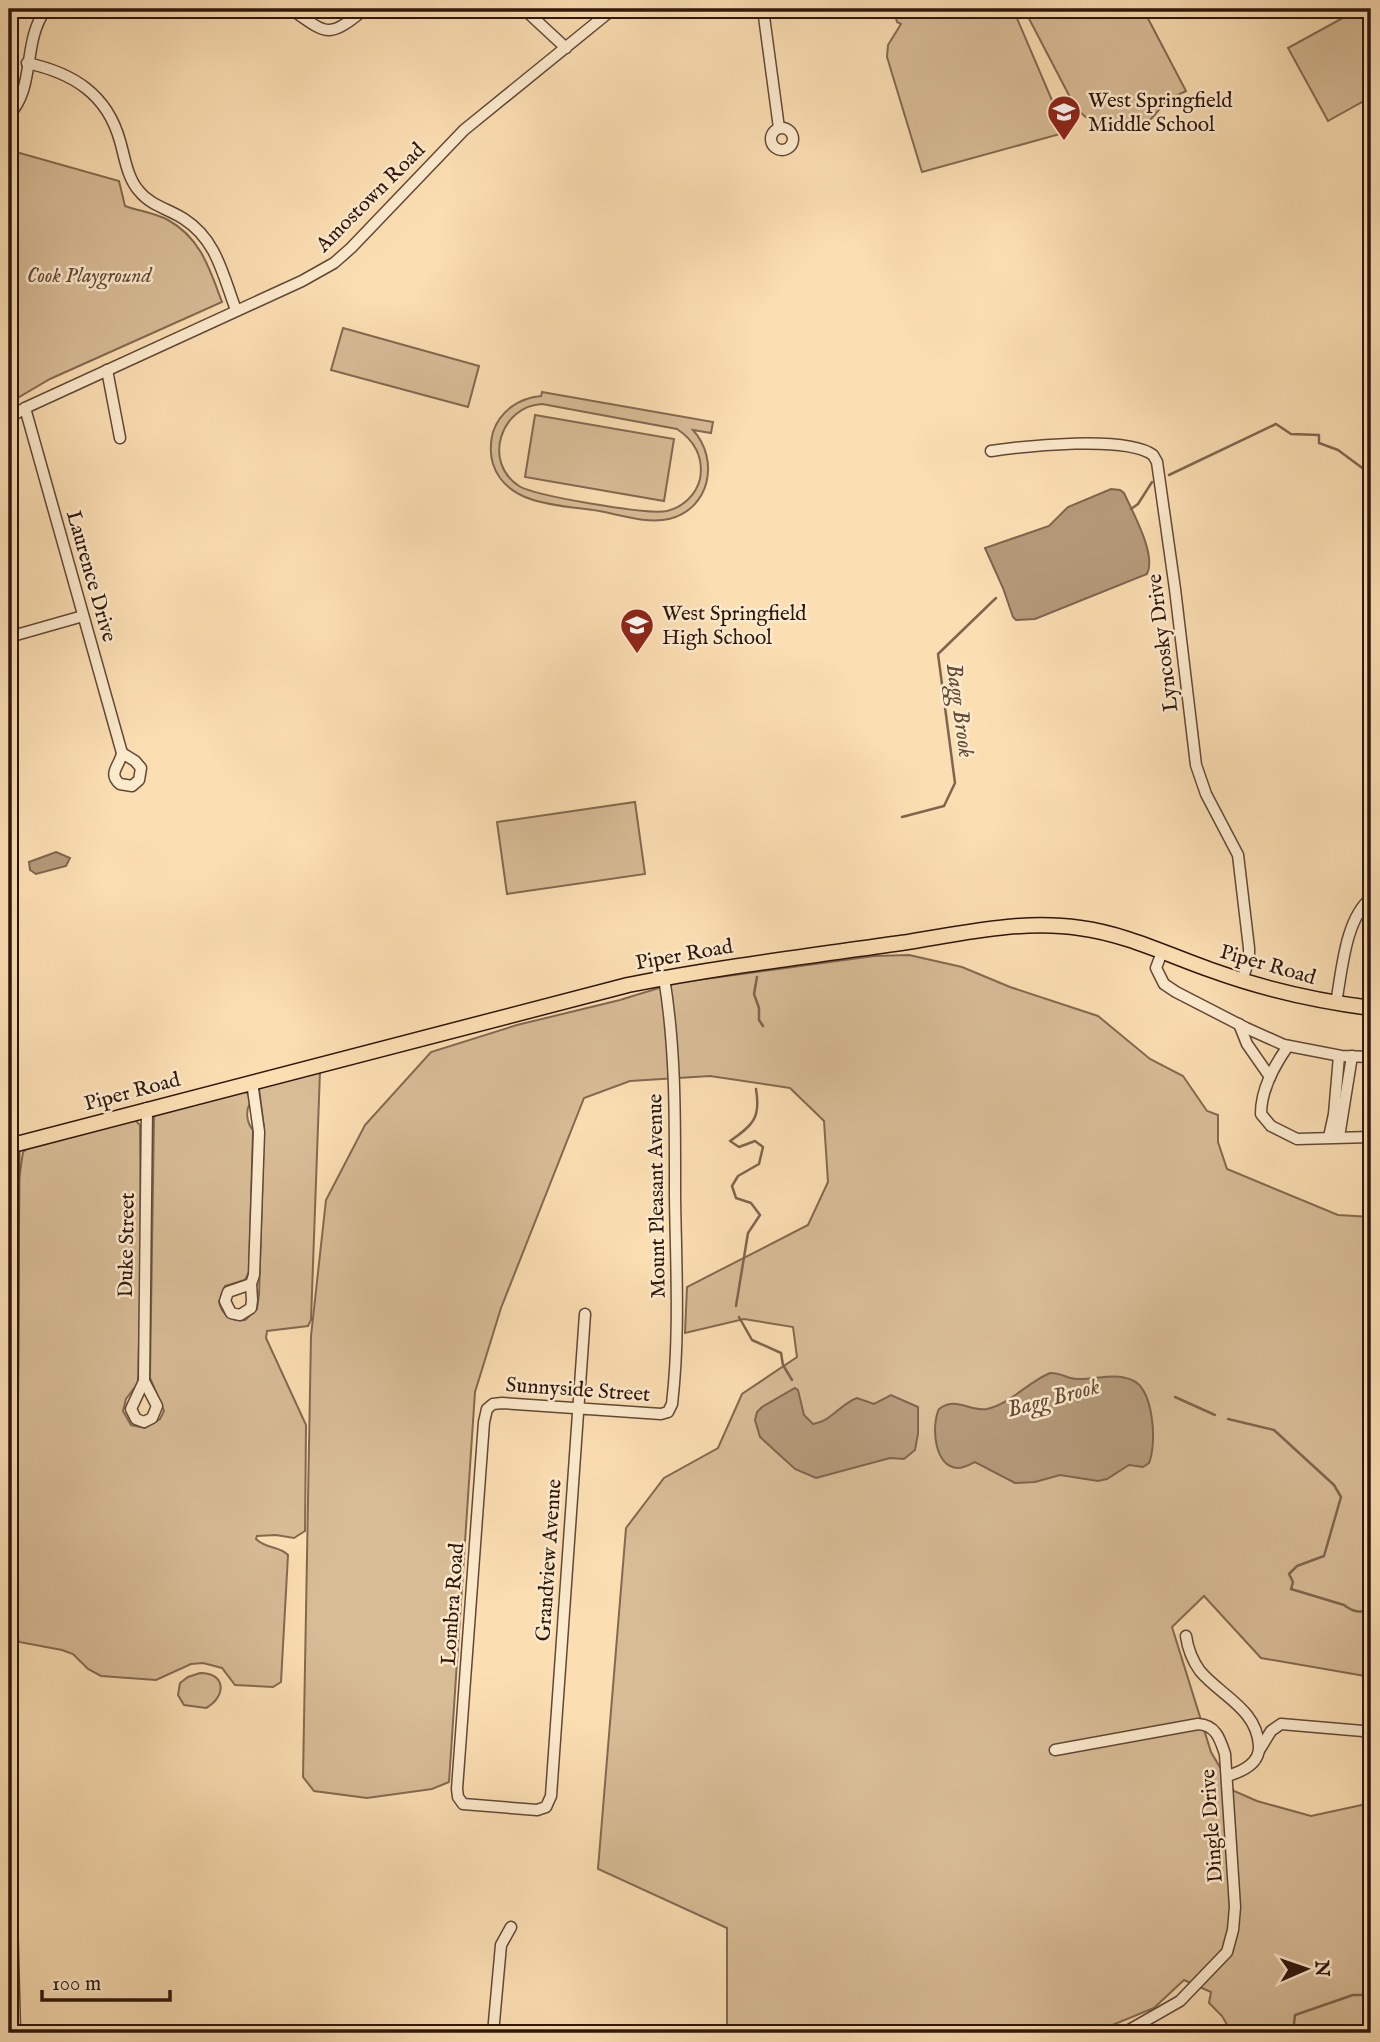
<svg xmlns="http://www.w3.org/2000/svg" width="1380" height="2042" font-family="'IM FELL English',serif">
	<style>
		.green { fill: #d8bc96; stroke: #836951; stroke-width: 2; fill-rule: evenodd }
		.water { fill: #b59a7a; stroke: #7f654e; stroke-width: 2 }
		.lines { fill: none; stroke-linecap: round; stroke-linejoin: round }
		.stream { stroke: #7f654e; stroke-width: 2.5 }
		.minor-casing { stroke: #614836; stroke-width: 13 }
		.major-casing { stroke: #2e160c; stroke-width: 17 }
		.minor { stroke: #fceacd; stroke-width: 10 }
		.major { stroke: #fbdeb2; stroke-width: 14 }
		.labels { text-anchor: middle; stroke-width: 5; stroke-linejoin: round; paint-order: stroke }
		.poi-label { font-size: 21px; fill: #2e160c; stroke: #fceacd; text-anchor: start }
		.street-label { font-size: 21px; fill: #2e160c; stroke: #fceacd }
		.park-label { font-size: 21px; font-style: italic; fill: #614835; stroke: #fceacd }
		.water-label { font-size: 23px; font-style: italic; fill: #644b38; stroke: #fceacd }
	</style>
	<rect width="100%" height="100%" fill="#fbdeb2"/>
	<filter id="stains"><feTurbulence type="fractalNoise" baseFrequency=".00286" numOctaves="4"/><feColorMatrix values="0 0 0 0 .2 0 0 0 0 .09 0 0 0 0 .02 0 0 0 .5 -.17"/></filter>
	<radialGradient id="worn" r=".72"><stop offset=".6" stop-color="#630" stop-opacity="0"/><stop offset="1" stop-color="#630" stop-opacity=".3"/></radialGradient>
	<!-- green -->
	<g class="green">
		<path d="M894,9H1013L1063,126L1060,134L922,172L887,57L888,45L901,24L897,22Z"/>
		<path d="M1024,9H1143L1186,91C1180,94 1172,97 1166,102C1159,108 1155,117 1147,122C1121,138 1089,127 1073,103Z"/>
		<path d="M1359,9H1371V97L1328,121L1288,48Z"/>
		<path d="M9,150L119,181L125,206C139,211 155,213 168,220C201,238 210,270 222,302L50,379L9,403Z"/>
		<path d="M343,328L479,366L468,407L331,370Z"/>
		<path d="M542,392L713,422L711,433L693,430C720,460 710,509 669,519C647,524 621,515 599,511C563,505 507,507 493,464C490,454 490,443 493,432C500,411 519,398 541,396ZM542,404L677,429C694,440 704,457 700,479C696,495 683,507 667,511C648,515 535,496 519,486C482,462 501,406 542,404Z"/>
		<path d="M535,415L674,439L664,501L525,477Z"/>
		<path d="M635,802L645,874L507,894L497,822Z"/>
		<path d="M909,955L962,967L1010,987L1098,1016L1150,1059L1183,1076L1207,1111L1218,1115V1142L1227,1169L1338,1215L1371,1217V1677L1261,1658L1204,1596L1172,1627L1211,1752L1234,1791L1257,1801L1311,1816L1371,1803V2033H1232L1222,2016L1209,2003L1211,1992L1184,1980L1154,2008L1093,2033H727V1928L598,1869L626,1528L664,1478L718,1448L742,1394L797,1357L793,1327L744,1319L685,1333L687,1287L808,1225L828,1182L824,1121L790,1088L710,1076L630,1081L584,1098L501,1308L475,1392L449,1782L432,1789L367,1798L314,1791L303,1777L311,1336L326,1200L365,1125L431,1052L517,1025L620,1000L675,983L874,956Z"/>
		<path d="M320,1071L311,1320L308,1326L267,1331L266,1338L306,1425L305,1531L294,1538L276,1535L257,1536L256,1539C266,1549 280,1546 288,1555L281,1682L273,1687L235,1685L222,1668L203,1663L191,1664L156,1680L101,1676L88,1669L73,1654L62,1650L19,1642L17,1635L19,1179L23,1152L27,1149L131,1121H136L140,1125L141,1260L138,1383L126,1399L123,1411L131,1425L145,1428L160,1419L164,1411L150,1378L154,1116L244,1091L248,1094L250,1103C245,1112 247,1123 253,1130L249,1272L245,1280L225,1286L219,1302C222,1315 232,1322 245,1320L257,1309L259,1295L264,1128L259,1088Z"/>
		<path d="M200,1673C227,1673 226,1697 206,1708L184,1705L178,1695L180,1683L188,1677Z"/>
	</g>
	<!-- water -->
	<g class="water">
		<path d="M1111,489L1120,490L1124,493C1132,511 1157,555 1147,574L1035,619L1016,620L1013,617L1003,588L985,548L1049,526L1068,507Z"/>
		<path d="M56,852L70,858L66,866L36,874L30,870L29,862Z"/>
		<path d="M1050,1373C1063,1373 1067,1379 1077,1379C1095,1380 1114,1372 1132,1380C1154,1389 1157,1444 1149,1463L1143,1467L1129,1465L1107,1479L1098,1481L1060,1475L1035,1482L1015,1483L975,1462C969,1465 964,1468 958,1468C934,1467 931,1426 939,1409C957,1396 969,1412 987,1409C1010,1404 1028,1382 1050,1373Z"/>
		<path d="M795,1388L798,1390L804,1415L813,1424C832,1421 840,1404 857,1398L874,1404L891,1395L918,1407V1434L915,1450L904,1459L890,1458L816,1478L795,1469L760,1437L755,1420L757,1412L762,1407Z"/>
	</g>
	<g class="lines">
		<!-- stream -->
		<g class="stream">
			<path d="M1169,475L1276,424L1291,434L1319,435V443L1338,450L1365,470L1371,488"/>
			<path d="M1131,509L1138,504L1152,482"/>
			<path d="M902,817L944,806L955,783L938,654L996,598"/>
			<path d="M757,977L754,994L759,1008V1020L763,1026"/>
			<path d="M736,1306L748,1233L760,1215L751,1203L736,1198L732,1186L738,1176L759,1164L763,1147L755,1141L739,1147L730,1141C753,1125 761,1118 756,1089"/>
			<path d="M739,1317L752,1340L781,1353L783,1365L792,1380"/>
			<path d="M1175,1397L1215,1415"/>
			<path d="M1228,1419L1274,1430L1334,1485L1341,1497L1324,1556L1297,1566L1289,1574L1293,1582L1291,1589L1344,1605C1353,1612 1360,1613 1371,1610"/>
			<path d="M1293,2033L1295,2015L1353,1995H1371"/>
		</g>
		<!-- minor casing -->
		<g class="minor-casing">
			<g id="minor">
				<path d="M291,9C328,35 328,39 365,9"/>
				<path d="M524,9L566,48"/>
				<path d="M763,9L779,128"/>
				<path d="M27,63C73,73 107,94 120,141C125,158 127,177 139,191C151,206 169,209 184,219C217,240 223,276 236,310"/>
				<path d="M9,115C36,87 22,41 46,9"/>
				<circle cx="782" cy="139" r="11"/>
				<path d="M107,370L120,438"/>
				<path d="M25,408L122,753"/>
				<path d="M9,418L25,408L302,281L334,263L351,248L464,130L613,9"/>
				<path d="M991,451C1025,446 1126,435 1153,455L1157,462L1175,589L1196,765L1206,794L1238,855L1249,948V959L1242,981"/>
				<path d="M9,637L83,616"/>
				<path d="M122,753L135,761L141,768L139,780L132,786L120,784C107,773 120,766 122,753Z"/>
				<path d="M1162,952L1156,968L1164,984L1176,992L1246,1028L1284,1045L1341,1056L1371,1057"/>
				<path d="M1336,1003C1342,971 1345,919 1371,898"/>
				<path d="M1239,1024L1247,1044L1270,1077"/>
				<path d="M1288,1046C1274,1066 1261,1089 1261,1114L1271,1126L1297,1139L1371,1137"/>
				<path d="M1329,1137L1334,1114L1339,1056"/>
				<path d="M1339,1137L1352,1056"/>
				<path d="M14,1145L10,1843L15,2033"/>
				<path d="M251,1284L254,1275L259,1132L252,1082"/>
				<path d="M251,1284L252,1300L251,1308L240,1315L231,1313L225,1301L228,1292Z"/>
				<path d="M585,1314L551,1796L546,1807L537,1810L463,1804L458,1797L457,1789L484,1422L487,1409L493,1404L502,1403L661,1414L668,1412L672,1404C680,1335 676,1266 675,1196C675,1124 676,1049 664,978"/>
				<path d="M144,1381L147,1108"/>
				<path d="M144,1381L157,1406L152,1418L144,1422L136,1419L131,1409Z"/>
				<path d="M1186,1636C1188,1650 1192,1660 1200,1671C1221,1696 1257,1709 1259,1746C1260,1764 1241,1772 1227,1776"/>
				<path d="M1260,1749L1271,1731L1281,1724L1363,1731L1371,1734"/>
				<path d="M1055,1750L1198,1724C1216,1725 1220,1739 1225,1754L1235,1907L1233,1930L1227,1952L1180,2001L1124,2033"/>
				<path d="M493,2033L501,1945L511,1927"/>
			</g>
		</g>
		<!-- major casing -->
		<g class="major-casing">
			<path id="major" d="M9,1146L628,985C719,967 810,956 901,943C960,934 1021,919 1080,928C1126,934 1168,955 1211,970C1263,989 1317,1001 1371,1008"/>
		</g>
		<!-- minor -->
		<use href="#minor" class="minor"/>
		<!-- major -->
		<use href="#major" class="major"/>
	</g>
	<!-- icons -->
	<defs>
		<g id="school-pin" transform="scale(1.75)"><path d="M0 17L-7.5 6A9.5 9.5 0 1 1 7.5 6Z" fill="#8f2418" stroke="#fceacd"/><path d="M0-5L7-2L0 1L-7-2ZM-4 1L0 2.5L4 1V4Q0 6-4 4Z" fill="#fff"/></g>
	</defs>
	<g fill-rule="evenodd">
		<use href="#school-pin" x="1064" y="112"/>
		<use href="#school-pin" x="637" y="625"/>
	</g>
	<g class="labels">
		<!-- poi labels -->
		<g class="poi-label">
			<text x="1088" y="107">West Springfield<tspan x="1088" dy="24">Middle School</tspan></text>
			<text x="662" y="620">West Springfield<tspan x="662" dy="24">High School</tspan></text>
		</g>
		<!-- street labels -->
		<g class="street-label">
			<text transform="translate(370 197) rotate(-45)" y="7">Amostown Road</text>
			<text transform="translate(92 576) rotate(74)" y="7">Laurence Drive</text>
			<text transform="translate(1162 643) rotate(-97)" y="7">Lyncosky Drive</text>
			<text transform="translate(684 954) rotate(-10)" y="7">Piper Road</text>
			<text transform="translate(1268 964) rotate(16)" y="7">Piper Road</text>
			<text transform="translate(132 1091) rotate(-15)" y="7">Piper Road</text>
			<text transform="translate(656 1196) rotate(-91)" y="7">Mount Pleasant Avenue</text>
			<text transform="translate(126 1245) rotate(-89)" y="7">Duke Street</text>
			<text transform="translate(578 1389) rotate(4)" y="7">Sunnyside Street</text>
			<text transform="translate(548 1560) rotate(-86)" y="7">Grandview Avenue</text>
			<text transform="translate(452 1604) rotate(-86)" y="7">Lombra Road</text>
			<text transform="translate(1211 1826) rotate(-94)" y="7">Dingle Drive</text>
		</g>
		<!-- park labels -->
		<g class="park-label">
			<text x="89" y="282">Cook Playground</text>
		</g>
		<!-- water labels -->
		<g class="water-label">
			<text transform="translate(961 710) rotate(82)" y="8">Bagg Brook</text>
			<text transform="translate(1053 1397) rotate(-15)" y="8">Bagg Brook</text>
		</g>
	</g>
	<!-- margin -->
	<rect width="1380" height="2042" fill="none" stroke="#fbdeb2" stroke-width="35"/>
	<rect x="10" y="10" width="1359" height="2021" fill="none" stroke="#2e160c" stroke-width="3.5"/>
	<rect x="18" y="18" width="1345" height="2007" fill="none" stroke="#2e160c" stroke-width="2"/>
	<!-- north arrow -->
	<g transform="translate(1306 1969) rotate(88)" stroke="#fceacd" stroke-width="5" paint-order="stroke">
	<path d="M0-5L12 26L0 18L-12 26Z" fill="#2e160c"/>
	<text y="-10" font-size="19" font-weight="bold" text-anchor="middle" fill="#2e160c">N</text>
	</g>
	<!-- scale -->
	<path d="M42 1990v10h128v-10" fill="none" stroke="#2e160c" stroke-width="3.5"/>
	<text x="52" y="1990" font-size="21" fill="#2e160c" stroke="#fceacd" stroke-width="5" paint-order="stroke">100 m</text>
	<rect width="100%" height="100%" filter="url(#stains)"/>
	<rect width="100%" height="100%" fill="url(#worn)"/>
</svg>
